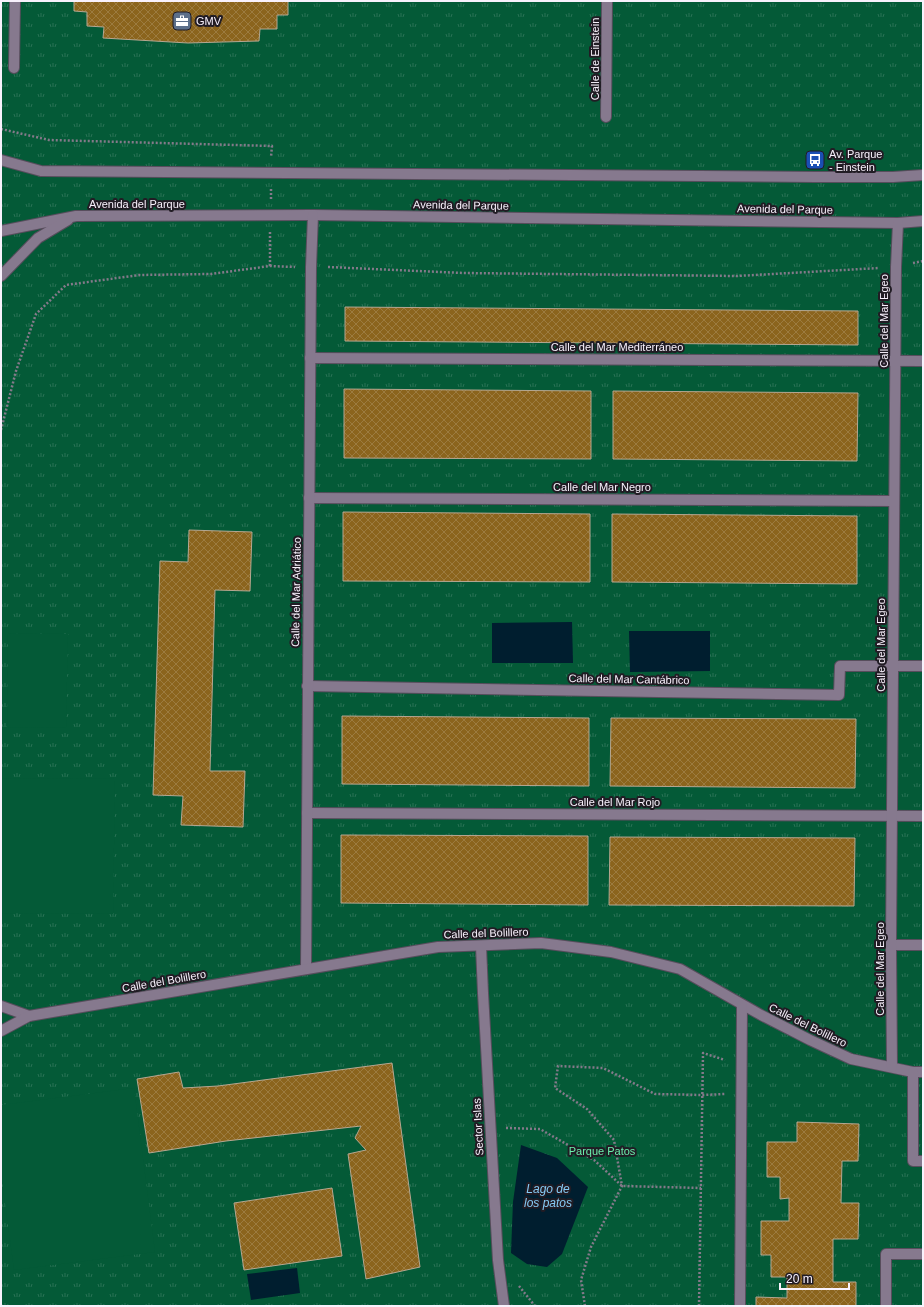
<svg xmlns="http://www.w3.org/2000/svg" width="924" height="1307" font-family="Arial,sans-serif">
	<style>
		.grass { fill: url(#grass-tufts) }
		.pitch { fill: #045a37 }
		.water { fill: #001e2f }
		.building { fill: url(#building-cross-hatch); stroke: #b6a791 }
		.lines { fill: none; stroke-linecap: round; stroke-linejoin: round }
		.minor-casing { stroke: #574d5c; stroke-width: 12 }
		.path { stroke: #847a8a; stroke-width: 2.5; stroke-dasharray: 2 2; stroke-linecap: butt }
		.minor { stroke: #86798e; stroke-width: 10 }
		.labels { text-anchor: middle; stroke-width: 4; stroke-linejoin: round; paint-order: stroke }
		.poi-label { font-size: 11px; fill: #f8f1fc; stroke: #211c24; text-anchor: start }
		.street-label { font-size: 11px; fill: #f8f1fc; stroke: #211c24 }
		.park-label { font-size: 11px; fill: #6bf0ac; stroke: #211c24 }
		.water-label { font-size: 12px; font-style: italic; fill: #86caf4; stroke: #211c24 }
	</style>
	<defs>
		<pattern id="grass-tufts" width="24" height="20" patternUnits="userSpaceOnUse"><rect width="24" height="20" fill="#045a37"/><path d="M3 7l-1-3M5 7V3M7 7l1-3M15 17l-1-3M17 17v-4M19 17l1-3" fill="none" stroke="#297255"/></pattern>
		<pattern id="building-cross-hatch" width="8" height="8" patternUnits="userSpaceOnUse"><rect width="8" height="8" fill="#8b641d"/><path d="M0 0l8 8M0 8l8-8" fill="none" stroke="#9c7b3f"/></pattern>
	</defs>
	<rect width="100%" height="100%" fill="#3d3143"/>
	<!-- grass -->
	<rect class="grass" x="1" y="1" width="922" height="1305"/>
	<!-- pitch -->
	<g class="pitch">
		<path d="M8,633L68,634L66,728L7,727Z"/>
		<path d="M1,778L115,779L113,914L1,913Z"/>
		<path d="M134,1088L155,1252L14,1270L1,1173V1105Z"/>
	</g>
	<!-- water -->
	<g class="water">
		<path d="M572,622L573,663H492V623Z"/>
		<path d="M710,631V671L630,672L629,631Z"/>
		<path d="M521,1145L557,1158L588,1187L562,1254L547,1267L527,1264L511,1253L513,1202Z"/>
		<path d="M297,1268L300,1293L251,1300L247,1274Z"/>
	</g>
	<!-- building -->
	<g class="building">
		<path d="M74,1H288V15H277V29H260L259,41L188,43L103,38L104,27L87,26V12L74,11Z"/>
		<path d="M345,307L858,311V345L345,341Z"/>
		<path d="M344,389L591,391V459L344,458Z"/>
		<path d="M613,391L858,393L857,461L613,459Z"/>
		<path d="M343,512L590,514V582L343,581Z"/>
		<path d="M612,514L857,516V584L612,582Z"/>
		<path d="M189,530L252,532L250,591L215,590L210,771H245L243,827L181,825L183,796L153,795L160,561L188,562Z"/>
		<path d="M342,716L589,718V786L342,784Z"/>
		<path d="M611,718L856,719L855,788L610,786Z"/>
		<path d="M341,835L588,836V905L341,903Z"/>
		<path d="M610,837L855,838L854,906L609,905Z"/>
		<path d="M392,1063L420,1267L366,1279L348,1154L366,1150L355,1138L361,1126L226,1141L149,1153L137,1079L179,1072L183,1088L218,1086Z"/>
		<path d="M797,1122L859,1124L858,1161H842L841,1203H859L858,1239H833V1282H856V1306H756V1297L787,1298V1277H771V1255H761V1221H789V1198L780,1199V1177H767V1142H797Z"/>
		<path d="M332,1188L342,1256L244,1270L234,1203Z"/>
	</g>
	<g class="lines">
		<!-- minor casing -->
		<g class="minor-casing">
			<g id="minor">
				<path d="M14,68L15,1"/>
				<path d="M606,117L607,1"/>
				<path d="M1,160L41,171L816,177H893L923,175"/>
				<path d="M1,231L76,216L313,215L898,223L923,221"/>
				<path d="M1,276L38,238L68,220"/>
				<path d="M310,358L923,361"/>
				<path d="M309,498L894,501"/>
				<path d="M307,686L839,695L840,666H923"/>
				<path d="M307,813L923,816"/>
				<path d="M891,945H923"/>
				<path d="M481,946L483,993L498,1260L504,1306"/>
				<path d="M306,969L311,267L313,215"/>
				<path d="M1,1006L29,1016"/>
				<path d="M1,1031L29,1016L438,947L541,943L611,952L680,969L761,1015L810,1040L851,1059L913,1072H923"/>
				<path d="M892,1067L891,945L896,267L898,223"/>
				<path d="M913,1072V1161H923"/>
				<path d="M740,1306L742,1005"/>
				<path d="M886,1306V1254H923"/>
			</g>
		</g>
		<!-- path -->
		<g class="path">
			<path d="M1,129L49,140L272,146L271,157"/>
			<path d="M271,199V188"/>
			<path d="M913,263L923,261"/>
			<path d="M270,266V232"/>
			<path d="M328,267L463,273L737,276L879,268"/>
			<path d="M1,430L16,371L36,314L66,285L139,275L211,274L270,266L295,267"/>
			<path d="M506,1128L540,1129L594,1160L622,1186L701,1188"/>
			<path d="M519,1286L535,1306"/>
			<path d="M585,1306L581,1280L591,1247L622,1186L614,1140L587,1109L555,1088L558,1066L603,1068L655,1094L702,1095L725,1094"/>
			<path d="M699,1306L703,1053L725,1060"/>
		</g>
		<!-- minor -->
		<use href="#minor" class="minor"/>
	</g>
	<!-- icons -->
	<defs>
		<g id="office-square" transform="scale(1)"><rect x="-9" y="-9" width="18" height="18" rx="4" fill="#5c6f8a" stroke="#211c24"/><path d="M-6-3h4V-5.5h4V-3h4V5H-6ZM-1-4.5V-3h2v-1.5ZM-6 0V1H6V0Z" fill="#fff"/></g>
		<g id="bus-square" transform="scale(1)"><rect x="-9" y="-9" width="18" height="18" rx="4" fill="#1a4fb4" stroke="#211c24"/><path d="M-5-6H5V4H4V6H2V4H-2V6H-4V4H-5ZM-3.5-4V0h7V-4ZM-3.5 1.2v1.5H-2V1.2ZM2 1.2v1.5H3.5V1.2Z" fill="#fff"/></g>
	</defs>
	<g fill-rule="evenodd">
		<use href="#office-square" x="182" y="21"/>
		<use href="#bus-square" x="815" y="160"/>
	</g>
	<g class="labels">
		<!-- poi labels -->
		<g class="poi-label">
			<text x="196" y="25">GMV</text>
			<text x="829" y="158">Av. Parque<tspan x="829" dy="13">- Einstein</tspan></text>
		</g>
		<!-- street labels -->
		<g class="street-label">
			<text transform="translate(595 59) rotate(-90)" y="4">Calle de Einstein</text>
			<text x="137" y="208">Avenida del Parque</text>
			<text transform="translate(461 205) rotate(1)" y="4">Avenida del Parque</text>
			<text transform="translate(785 209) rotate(1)" y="4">Avenida del Parque</text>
			<text transform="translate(884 321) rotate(-90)" y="4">Calle del Mar Egeo</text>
			<text x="617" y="351">Calle del Mar Mediterráneo</text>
			<text x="602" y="491">Calle del Mar Negro</text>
			<text transform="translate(296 592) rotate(-89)" y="4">Calle del Mar Adriático</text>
			<text transform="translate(881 645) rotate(-90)" y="4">Calle del Mar Egeo</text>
			<text transform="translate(629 679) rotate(1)" y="4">Calle del Mar Cantábrico</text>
			<text x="615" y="806">Calle del Mar Rojo</text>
			<text transform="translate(486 933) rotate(-2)" y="4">Calle del Bolillero</text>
			<text transform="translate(880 969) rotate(-90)" y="4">Calle del Mar Egeo</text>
			<text transform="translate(164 981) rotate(-10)" y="4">Calle del Bolillero</text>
			<text transform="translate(808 1025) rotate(26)" y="4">Calle del Bolillero</text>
			<text transform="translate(478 1127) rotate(-93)" y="4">Sector Islas</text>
		</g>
		<!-- park labels -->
		<g class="park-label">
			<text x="602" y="1155">Parque Patos</text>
		</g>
		<!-- water labels -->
		<g class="water-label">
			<text x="548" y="1193">Lago de<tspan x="548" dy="14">los patos</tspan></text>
		</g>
	</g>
	<!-- border -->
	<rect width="924" height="1307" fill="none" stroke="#f8f1fc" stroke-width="4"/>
	<!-- scale -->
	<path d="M780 1283v6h69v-6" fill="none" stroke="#f8f1fc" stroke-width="2"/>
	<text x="786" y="1283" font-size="12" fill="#f8f1fc" stroke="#211c24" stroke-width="3" paint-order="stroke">20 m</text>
</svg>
